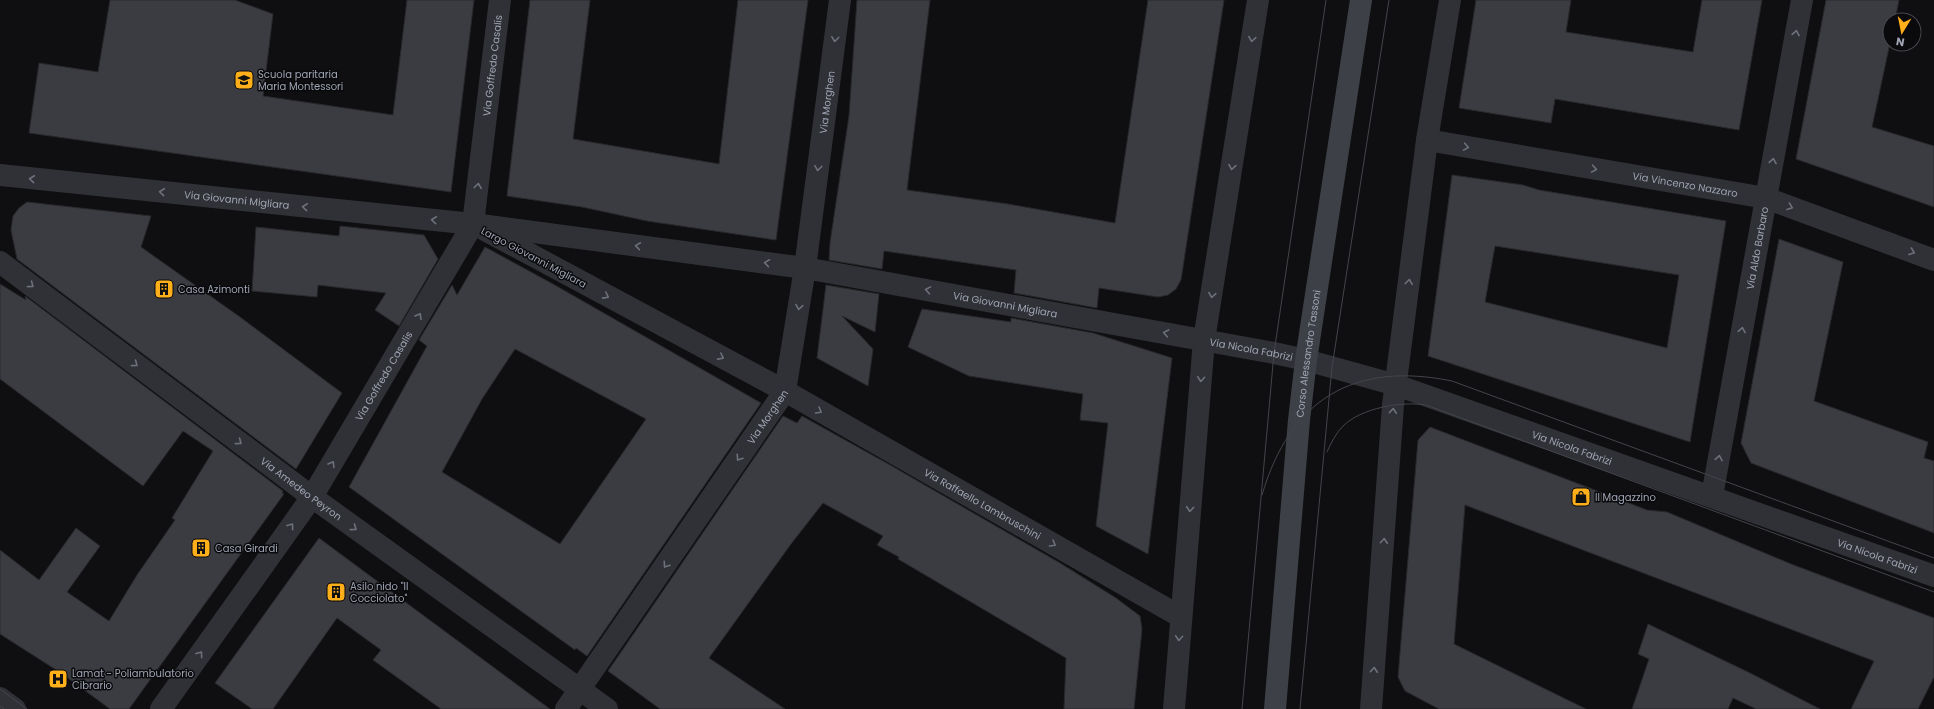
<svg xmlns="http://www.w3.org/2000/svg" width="1934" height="709" font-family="Poppins,sans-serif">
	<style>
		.building { fill: #3b3c42; stroke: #29292d; fill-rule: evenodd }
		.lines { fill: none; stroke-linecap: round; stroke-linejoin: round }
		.minor { stroke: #303136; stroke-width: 22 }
		.tertiary { stroke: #303136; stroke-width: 22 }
		.secondary { stroke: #3e4047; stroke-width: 22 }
		.tram { stroke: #43454c; stroke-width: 1 }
		.oneway { stroke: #6d717b }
		.labels { text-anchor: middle; stroke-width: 3; stroke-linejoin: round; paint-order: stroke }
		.street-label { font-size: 10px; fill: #9fa5b4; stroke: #0a0a0c }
		.poi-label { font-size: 10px; fill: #9fa5b4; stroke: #0a0a0c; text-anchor: start }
	</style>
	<rect width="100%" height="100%" fill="#0f0f11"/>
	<!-- building -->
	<g class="building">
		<path d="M110,0H235L273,14L263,96L393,115L407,0H474L451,192L29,133L39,63L98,72Z"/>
		<path d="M530,0H590L573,139L719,164L738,0H808L776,240L647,221L582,207L507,196Z"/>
		<path d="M857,0H930L907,190L1008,204L1115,223L1148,0H1224L1181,280L1176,289L1168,295L1158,297L1099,288L1097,308L1014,293L1016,270L884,251L882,269L829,260L830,243L849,116Z"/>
		<path d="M1476,0H1571L1566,32L1693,52L1702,0H1762L1739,130L1555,99L1551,123L1459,108Z"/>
		<path d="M1826,0H1899L1895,20H1890V43L1872,127L1934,146V207L1796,159Z"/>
		<path d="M1452,175L1523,185L1539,190L1726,221L1690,442L1428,356ZM1495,246L1679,275L1667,348L1485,302Z"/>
		<path d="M27,202L151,216L141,247L240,317L342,393L296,469L17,259L11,230L13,216L19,208Z"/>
		<path d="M340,226L424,235L438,259L399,326L375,310L386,293L318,285L317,297L252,291L256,227L339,236Z"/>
		<path d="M1779,239L1843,262L1814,401L1928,442L1924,458L1934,461V533L1751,463L1741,443Z"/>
		<path d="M485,247L553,284L761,403L587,656L576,648L575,650L349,487L427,346L419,340L452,285L457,295ZM515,349L646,419L560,544L442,472L482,399Z"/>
		<path d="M0,284L26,300L25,296L283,491L282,493L284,494L129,709H110L61,673L0,634V550L39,580L76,528L100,546L67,592L109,621L137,575L175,520L172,518L213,451L183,431L143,486L0,379Z"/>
		<path d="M826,285L879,294L875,332L842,316L873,349L868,386L817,358Z"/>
		<path d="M922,309L1011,322V318L1093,333L1172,358L1148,554L1096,526L1108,423L1080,420L1083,394L969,376L908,347Z"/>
		<path d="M783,416L797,423L802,416L890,465L1060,563L1116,598L1140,616L1142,629L1134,709H1064L1066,658L898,559L899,557L877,545L883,536L823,503L791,544L709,658L785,709H660L608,671Z"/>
		<path d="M1430,427L1647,510L1667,512L1791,564L1934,618V677L1918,709H1851L1874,661L1465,505L1454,644L1586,709H1439L1405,691L1398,677L1418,440Z"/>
		<path d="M319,538L412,607L550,709H441L373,660L381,650L337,618L273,709H252L215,683Z"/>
		<path d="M1648,624L1748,672L1820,709H1756L1733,698L1728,709H1632L1649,659L1638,654Z"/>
	</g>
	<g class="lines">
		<!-- minor -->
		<g class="minor">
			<path id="s1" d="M1427,140L1766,198L1934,260"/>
			<path id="s2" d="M0,175L473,224L805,268L1274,353L1306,360L1396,385L1934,576"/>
			<path id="s3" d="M485,230L785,391L1181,617"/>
			<path id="s4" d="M0,262L312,497L607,709"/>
			<path id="s5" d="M1712,496L1802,0"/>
			<path id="s6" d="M161,709L312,497L473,224L500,0"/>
			<path id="s7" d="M566,709L785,391L805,268L840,0"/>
			<path d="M1174,709L1204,340L1258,0"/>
			<path d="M1371,709L1393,405L1427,140L1450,0"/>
		</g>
		<!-- tertiary -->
		<path class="tertiary" d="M0,698L15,709"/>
		<!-- secondary -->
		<path class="secondary" id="s8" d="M1275,709L1299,420L1306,360L1361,0"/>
		<!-- tram -->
		<g class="tram">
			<path d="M1327,452C1331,443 1336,433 1343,426C1361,408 1402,401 1426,405L1934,592"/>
			<path d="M1262,495C1290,399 1354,361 1452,381L1934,558"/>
			<path d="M0,689L27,709"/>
			<path d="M0,706L4,709"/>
			<path d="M1242,709L1274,353L1326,0"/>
			<path d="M1300,709L1332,367L1389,0"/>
		</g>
	</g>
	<!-- one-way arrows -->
	<defs><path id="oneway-chevron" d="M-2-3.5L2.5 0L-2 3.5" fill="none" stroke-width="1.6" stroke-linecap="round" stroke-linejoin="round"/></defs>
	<g class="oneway">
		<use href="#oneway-chevron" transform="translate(1796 33) rotate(-80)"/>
		<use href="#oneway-chevron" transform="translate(835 39) rotate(97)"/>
		<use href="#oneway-chevron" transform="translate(1252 39) rotate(99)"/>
		<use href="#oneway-chevron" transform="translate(1466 147) rotate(10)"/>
		<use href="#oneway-chevron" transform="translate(1773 161) rotate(-80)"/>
		<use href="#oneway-chevron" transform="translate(1232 167) rotate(99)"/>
		<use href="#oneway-chevron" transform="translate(818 168) rotate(97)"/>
		<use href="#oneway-chevron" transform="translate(1594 169) rotate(10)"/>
		<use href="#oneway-chevron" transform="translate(32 179) rotate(-174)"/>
		<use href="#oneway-chevron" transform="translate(478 186) rotate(-83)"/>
		<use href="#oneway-chevron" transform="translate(162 192) rotate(-174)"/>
		<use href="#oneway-chevron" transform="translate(305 207) rotate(-174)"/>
		<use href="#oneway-chevron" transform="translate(1790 207) rotate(20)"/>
		<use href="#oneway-chevron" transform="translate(434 220) rotate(-174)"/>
		<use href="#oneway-chevron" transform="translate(638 246) rotate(-172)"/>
		<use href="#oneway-chevron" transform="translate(1912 252) rotate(20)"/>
		<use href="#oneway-chevron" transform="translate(767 263) rotate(-172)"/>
		<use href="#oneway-chevron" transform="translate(1409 282) rotate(-83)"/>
		<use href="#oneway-chevron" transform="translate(31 285) rotate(37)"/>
		<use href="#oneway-chevron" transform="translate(928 290) rotate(-170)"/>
		<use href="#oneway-chevron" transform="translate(1212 295) rotate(99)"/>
		<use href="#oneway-chevron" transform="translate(606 296) rotate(28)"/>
		<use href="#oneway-chevron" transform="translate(799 307) rotate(99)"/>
		<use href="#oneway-chevron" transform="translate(419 316) rotate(-59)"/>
		<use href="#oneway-chevron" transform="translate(1742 330) rotate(-80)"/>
		<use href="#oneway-chevron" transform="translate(1166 333) rotate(-169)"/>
		<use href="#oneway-chevron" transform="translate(721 357) rotate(28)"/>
		<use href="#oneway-chevron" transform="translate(135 364) rotate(37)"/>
		<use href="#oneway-chevron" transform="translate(1201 379) rotate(95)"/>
		<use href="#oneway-chevron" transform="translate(819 411) rotate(30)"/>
		<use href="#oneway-chevron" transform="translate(1393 411) rotate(-86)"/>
		<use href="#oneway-chevron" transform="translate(239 442) rotate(37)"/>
		<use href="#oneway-chevron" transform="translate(739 458) rotate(124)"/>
		<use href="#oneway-chevron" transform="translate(1719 458) rotate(-80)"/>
		<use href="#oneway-chevron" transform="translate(332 464) rotate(-59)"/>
		<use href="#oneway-chevron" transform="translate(1190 509) rotate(95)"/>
		<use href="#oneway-chevron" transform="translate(291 526) rotate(-54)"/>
		<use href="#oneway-chevron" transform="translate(354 528) rotate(36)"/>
		<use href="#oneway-chevron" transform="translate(1384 541) rotate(-86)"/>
		<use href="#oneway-chevron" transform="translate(1053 544) rotate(30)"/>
		<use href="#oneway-chevron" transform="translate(666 565) rotate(124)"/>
		<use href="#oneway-chevron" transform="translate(1179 638) rotate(94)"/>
		<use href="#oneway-chevron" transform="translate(200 654) rotate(-54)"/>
		<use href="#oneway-chevron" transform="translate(1374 670) rotate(-86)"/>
	</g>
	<!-- icons -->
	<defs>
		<g id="school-square" transform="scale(1)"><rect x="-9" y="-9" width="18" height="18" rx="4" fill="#ffaf19" stroke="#0a0a0c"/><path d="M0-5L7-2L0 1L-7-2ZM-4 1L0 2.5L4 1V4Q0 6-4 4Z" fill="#111"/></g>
		<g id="building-square" transform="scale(1)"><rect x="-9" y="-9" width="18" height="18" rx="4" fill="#ffaf19" stroke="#0a0a0c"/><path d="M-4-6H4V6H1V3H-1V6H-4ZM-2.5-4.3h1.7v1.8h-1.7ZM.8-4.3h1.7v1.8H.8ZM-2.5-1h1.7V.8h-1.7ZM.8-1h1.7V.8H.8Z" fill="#111"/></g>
		<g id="shop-square" transform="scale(1)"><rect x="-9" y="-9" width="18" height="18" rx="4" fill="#ffaf19" stroke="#0a0a0c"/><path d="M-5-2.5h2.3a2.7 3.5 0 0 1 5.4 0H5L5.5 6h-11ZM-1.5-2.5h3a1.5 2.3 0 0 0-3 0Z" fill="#111"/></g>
		<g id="hospital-square" transform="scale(1)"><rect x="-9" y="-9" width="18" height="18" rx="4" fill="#ffaf19" stroke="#0a0a0c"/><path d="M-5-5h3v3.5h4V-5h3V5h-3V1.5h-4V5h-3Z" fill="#111"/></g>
	</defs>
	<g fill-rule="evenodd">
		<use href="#school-square" x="244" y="80"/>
		<use href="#building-square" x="164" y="289"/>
		<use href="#shop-square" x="1581" y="497"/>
		<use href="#building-square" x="201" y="548"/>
		<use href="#building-square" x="336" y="592"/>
		<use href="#hospital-square" x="58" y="679"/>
	</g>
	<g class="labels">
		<!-- street labels -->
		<g class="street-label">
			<text dy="4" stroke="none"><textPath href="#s6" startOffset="737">Via Goffredo Casalis</textPath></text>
			<text dy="4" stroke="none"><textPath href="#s7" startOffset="678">Via Morghen</textPath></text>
			<text dy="4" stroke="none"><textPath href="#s1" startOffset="262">Via Vincenzo Nazzaro</textPath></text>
			<text dy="4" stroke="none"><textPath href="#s2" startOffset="238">Via Giovanni Migliara</textPath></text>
			<text dy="4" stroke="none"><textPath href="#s5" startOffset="252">Via Aldo Barbaro</textPath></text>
			<text transform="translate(534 257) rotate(28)" y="4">Largo Giovanni Migliara</text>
			<text dy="4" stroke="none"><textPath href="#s2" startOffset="1014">Via Giovanni Migliara</textPath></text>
			<text dy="4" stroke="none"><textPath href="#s2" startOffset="1264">Via Nicola Fabrizi</textPath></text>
			<text dy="4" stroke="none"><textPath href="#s8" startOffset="357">Corso Alessandro Tassoni</textPath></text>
			<text dy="4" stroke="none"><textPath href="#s6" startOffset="401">Via Goffredo Casalis</textPath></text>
			<text dy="4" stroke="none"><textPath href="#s7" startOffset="355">Via Morghen</textPath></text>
			<text dy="4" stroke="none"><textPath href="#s2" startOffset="1600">Via Nicola Fabrizi</textPath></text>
			<text dy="4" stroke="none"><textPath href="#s4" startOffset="377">Via Amedeo Peyron</textPath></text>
			<text dy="4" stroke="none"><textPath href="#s3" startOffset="568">Via Raffaello Lambruschini</textPath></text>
			<text dy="4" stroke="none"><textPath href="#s2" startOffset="1924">Via Nicola Fabrizi</textPath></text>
		</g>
		<!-- poi labels -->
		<g class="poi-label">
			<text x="258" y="78">Scuola paritaria<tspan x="258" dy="12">Maria Montessori</tspan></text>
			<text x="178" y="293">Casa Azimonti</text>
			<text x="1595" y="501">Il Magazzino</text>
			<text x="215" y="552">Casa Girardi</text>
			<text x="350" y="590">Asilo nido "Il<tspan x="350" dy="12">Cocciolato"</tspan></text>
			<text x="72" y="677">Lamat - Poliambulatorio<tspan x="72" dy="12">Cibrario</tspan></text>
		</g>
	</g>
	<!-- north arrow -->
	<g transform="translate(1902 32) rotate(190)"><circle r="19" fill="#0a0a0c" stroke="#46484f"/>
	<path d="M0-3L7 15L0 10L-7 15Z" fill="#ffaf19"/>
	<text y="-6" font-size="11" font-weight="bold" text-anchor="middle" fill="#9fa5b4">N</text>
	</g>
</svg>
